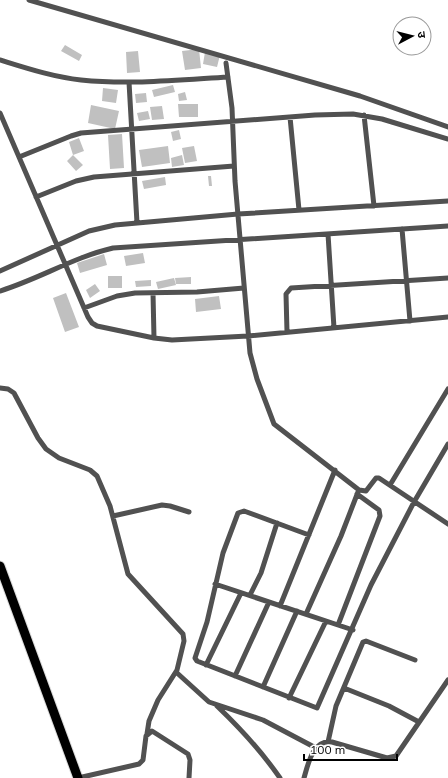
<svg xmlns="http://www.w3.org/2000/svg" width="448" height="778" font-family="Mulish,'Noto Sans Devanagari',sans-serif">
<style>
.building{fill:#c0c0c0}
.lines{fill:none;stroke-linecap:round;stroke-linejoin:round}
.highway-casing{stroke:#dbdbdb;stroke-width:11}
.street{stroke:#515151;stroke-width:5}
.highway{stroke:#000;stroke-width:9}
</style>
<rect width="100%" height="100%" fill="#fff"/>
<path class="building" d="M65,45l17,10 -3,6 -18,-10z
M199,49l2,19 -16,2 -3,-19z
M138,51l2,21 -13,1 -1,-21z
M205,52l15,3 -3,12 -14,-3z
M173,85l2,7 -21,5 -2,-7z
M103,88l15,2 -2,13 -14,-2z
M185,92l2,8 -8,1 -1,-7z
M146,93l1,9 -11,1 -1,-9z
M178,104h20v13h-19z
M91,105l28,6 -4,18 -27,-6z
M162,106l2,13 -12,1 -2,-13z
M148,111l2,8 -11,2 -2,-8z
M179,130l2,9 -8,2 -2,-9z
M122,134l2,34 -14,1 -2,-34z
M79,138l5,13 -11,4 -4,-13z
M168,146l2,17 -28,4 -3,-17z
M194,146l3,15 -12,2 -3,-15z
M73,155l10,10 -7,6 -9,-10z
M182,155l2,10 -12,2 -1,-9z
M208,176h3l1,10h-3z
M165,177l1,8 -22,4 -2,-8z
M143,253l2,10 -19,3 -2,-10z
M104,254l3,11 -27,8 -3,-10z
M108,276h14v12h-14z
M191,277v7h-15l-1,-6z
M174,278l2,7 -18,4 -2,-7z
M151,280v6l-15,1 -1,-6z
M95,284l5,7 -10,7 -4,-8z
M66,293l13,34 -14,5 -12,-34z
M219,296l2,13 -25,3 -1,-13z"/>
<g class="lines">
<defs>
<path id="highway" d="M0,566l78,212"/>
</defs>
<use href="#highway" class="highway-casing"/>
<path class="street" d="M29,0l331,96 88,31
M0,60c26,8 53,17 81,20 48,5 98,0 147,-3
M226,63l6,45 3,73 15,172 7,26 17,45 85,66 7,1 10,-13h3l69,46
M129,82l8,141
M0,113l88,204 4,6 5,3 57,12 18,2 76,-4 200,-19
M364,115l10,91
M290,117l9,93
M19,157l52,-21 10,-3 234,-18 38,-1 29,5 66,20
M36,197l40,-16 18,-4 140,-11
M402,229l8,92
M328,234l6,94
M0,271l89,-40 26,-6 123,-11 210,-13
M0,291c39,-12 74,-34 113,-43l335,-22
M153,293l1,45
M84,308l33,-12 18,-3 62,-1 47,-4
M287,332l-1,-38 5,-6 157,-10
M0,388l8,1 6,4 24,45 8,11 13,9 31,12 7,6 13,30 18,68 55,60 1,7 -7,29 -19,30 -9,21 -2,13
M390,485l58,-96
M113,516l49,-11 8,1 19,6
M309,535l-65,-24 -6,2 -15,40 -16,69 -12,36 2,3 120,47 54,-123 43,-83 34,-58
M215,584l138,46
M250,595l11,-22 16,-50
M280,606l55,-136
M306,614l35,-78 17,-44
M338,625l42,-109 -1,-6 -22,-16
M206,665l35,-72
M176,672l33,30 54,18 53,28
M235,676l34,-74
M263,687l34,-76
M344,688l45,18 30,16
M289,698l37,-77
M217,706c23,22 45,46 63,72
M328,742l8,-36 27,-64 3,-1 49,19
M78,778l61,-14 4,-4 3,-24 6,-5 36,23 2,6 -1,18
M304,778c4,-14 9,-39 28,-36l55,16 9,-2 52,-76"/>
<use href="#highway" class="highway"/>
</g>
<g transform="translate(412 36) rotate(83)"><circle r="19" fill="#ffffff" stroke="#999999"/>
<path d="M0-3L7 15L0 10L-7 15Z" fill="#000000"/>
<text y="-6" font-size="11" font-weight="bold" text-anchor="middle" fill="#000000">उ</text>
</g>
<path d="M304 754v6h93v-6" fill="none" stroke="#000000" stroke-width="2"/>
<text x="310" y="754" font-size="12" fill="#000000" stroke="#ffffff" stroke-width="3" paint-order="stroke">100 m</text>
</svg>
